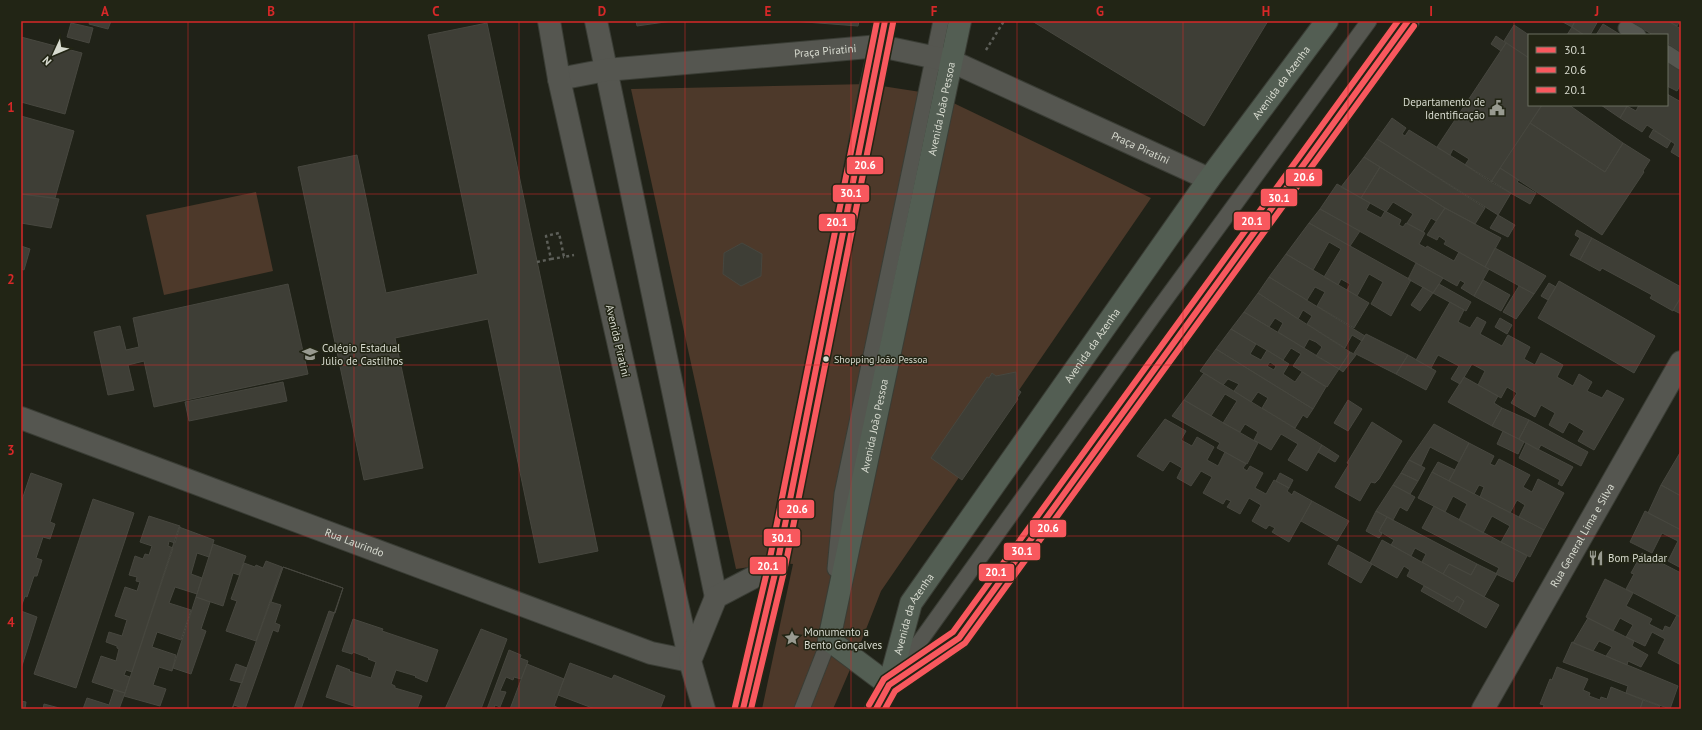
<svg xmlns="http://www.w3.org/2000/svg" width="1702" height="730" font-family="'PT Sans',sans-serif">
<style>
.green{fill:#4d392a}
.building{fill:#3e3e36;stroke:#47473f;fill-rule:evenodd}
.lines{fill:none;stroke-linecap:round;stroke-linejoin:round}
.lane-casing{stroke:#3a3d35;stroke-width:17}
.street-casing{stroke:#3a3d35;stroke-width:24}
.secondary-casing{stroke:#3a3d35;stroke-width:24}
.primary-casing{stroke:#3a3d35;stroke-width:24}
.path{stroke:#5d5f59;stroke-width:2.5;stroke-dasharray:3 3;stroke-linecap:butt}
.lane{stroke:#555650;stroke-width:15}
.street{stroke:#555650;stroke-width:22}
.secondary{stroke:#555650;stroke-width:22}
.primary{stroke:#535e53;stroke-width:22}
.bus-1-casing{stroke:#222515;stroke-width:9}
.bus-2-casing{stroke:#222515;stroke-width:9}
.bus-3-casing{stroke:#222515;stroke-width:9}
.bus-1{stroke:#f8585e;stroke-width:6}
.bus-2{stroke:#f8585e;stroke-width:6}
.bus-3{stroke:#f8585e;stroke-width:6}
.grid{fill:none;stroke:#d62828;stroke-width:1;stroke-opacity:0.55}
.bus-dot{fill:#d8dbd0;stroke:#222515;stroke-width:1.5}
.labels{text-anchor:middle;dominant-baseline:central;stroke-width:3;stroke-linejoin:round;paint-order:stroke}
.bus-label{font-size:10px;fill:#d8dbd0;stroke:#222515;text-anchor:start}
.street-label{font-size:11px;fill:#d8dbd0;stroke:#222515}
.poi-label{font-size:11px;fill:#d8dbd0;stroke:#222515;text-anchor:start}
.line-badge{stroke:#222515;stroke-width:1.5}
.badge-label{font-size:11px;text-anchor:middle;font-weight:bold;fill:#fff}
.neatline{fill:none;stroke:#d62828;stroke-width:1.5}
.grid-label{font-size:13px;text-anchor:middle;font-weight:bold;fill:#d62828}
</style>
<rect width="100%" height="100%" fill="#202218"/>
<path class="green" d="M869,84l58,9 16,5 208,100 -270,393 -29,74 -19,44h-71l31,-145 -14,-1 -43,6 -105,-480z
M256,192l17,79 -109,24 -18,-80z"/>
<path class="building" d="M90,21h21l-3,8 -19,-5z
M636,21h36l-35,5z
M792,21h67l-1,5z
M1032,21h236l-64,105z
M1561,21h14l-3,6z
M1575,21h23l-8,14h-6l-12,-8z
M1630,21h38l13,8v23l-14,-9v-8h-14z
M1668,21h12l-3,5z
M71,23l22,5 -4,15 -22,-6z
M487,23l111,528 -59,12 -51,-244 -93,19 28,130 -59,12 -66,-313 59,-12 29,138 92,-19 -50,-239z
M1603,24l18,11h-25z
M1514,25l15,10v23l-25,-17z
M1572,27l12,8h-17z
M1496,36l10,7 -5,8 -10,-7z
M21,37l61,16 -17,61 -44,-12z
M1506,43l23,15v47h13l-51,77 -26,-17 4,-6 -16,-10 -3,6 -13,-8z
M1667,63l14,8v13l-4,7 -10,-5z
M1667,94l14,8v56l-10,-6 4,-8 -28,-19 -5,7 -22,-14 7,-12 9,5 3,-6h28z
M1542,105h27l54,38 -18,29 -75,-49z
M1601,105h27l-8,13z
M21,116l53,15 -19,67 -34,-4z
M1392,118l14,10 -4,6 3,2 4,-6 102,63 -13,22 -121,-76z
M1530,123l75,49 18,-29 27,17 -7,11 1,1 -42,63 -102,-67z
M1653,130l18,11 -4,7 -18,-11z
M1377,139l108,69 -10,16 -30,-16 -81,-51z
M1364,157l16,10 -19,31 -20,-11z
M1380,167l65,41 -9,13 -5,-3 -8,14 -16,-9 6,-9 -20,-12 -7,10 -25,-14z
M1500,168l19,12 -2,2 19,11 -6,11 -39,-22z
M1337,184l33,19 -4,7 15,8 4,-7 16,9 -2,5 4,2 3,-4 19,10 -6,11 7,4 1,-2 27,15 5,-9 30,17 -15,27 -13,-8 4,-5 -5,-3 -3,6 -137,-77z
M21,194l38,5 -8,29 -30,-5z
M1445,208l56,30 -16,29 -41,-23 2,-3 -7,-5 -2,4 -10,-5z
M1320,209l40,22 -10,15 -41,-23z
M1498,215l17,10 -7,12 -18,-9z
M1309,223l102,57 -20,36 -20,-12 12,-22 -14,-8 -12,22 -10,-6 3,-6 -9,-5 -3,6 -14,-8 17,-28 -12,-7 -16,28 -27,-16z
M1577,230l15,8 -12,22 -10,-5 10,-17 -5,-3z
M1592,238l89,49v10l-8,14 -23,-13 2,-3 -50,-27 -2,3 -20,-11z
M742,243l20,11 -1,22 -20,10 -18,-12 1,-21z
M21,246l9,3 -6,21 -3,-1z
M1495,248l51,28 -12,18 -49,-27z
M1286,254l83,49 -15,25 -37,-22 8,-14 -10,-5 -8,13 -38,-23z
M1416,263l27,15 -10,15 -25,-14z
M1269,277l96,59 -3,5 -10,-6 -7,13 -38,-24 5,-8 -9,-6 -5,9 -40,-26z
M1483,280l27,15 -9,16 -27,-15z
M1559,281l96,55 -21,37 -96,-55z
M1549,283l7,4 -8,13 -7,-4z
M288,284l20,90 -154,33 -10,-46 -16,4 6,25 -26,5 -14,-63 26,-6 6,24 13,-3 -6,-29z
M1439,284l32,18 -5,9 -33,-18z
M1519,286l15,8 -18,25 -13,-7z
M1423,287l10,6 -13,18 -9,-6z
M1258,293l92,59 -11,17 -23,-13 6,-9 -6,-5 -7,-3 -5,9 -26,-16 5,-9 -8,-5 -6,9 -25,-15z
M1681,297v17l-8,-4z
M1450,302l14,8 -6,12 12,6 7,-11 9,5 -6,12 22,12 6,-11 22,12 -6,12 11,6 6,-12 22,12 -6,12 16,9 6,-12 13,8 -5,9 15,7 5,-8 17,9 -30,51 -16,-9 6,-10 -15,-9 -6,11 -14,-8 6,-12 -14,-8 -6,12 -24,-14 6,-10 -10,-6 -6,11 -23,-13 7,-14 -13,-7 -12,20 -9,-5 8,-13 -21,-11 -7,13 -15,-8z
M1244,312l95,57 -12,18 -34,-21 8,-12 -10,-6 -8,12 -52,-31z
M1500,318l12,7 -5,9 -12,-7z
M1231,329l25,15 -6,10 11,6 6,-10 22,14 -6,10 12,8 7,-10 24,15 -13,22 -97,-60zM1270,362l6,4 -2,4 -7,-4z
M1366,334l42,21 -12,19 -42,-21z
M1216,349l97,60 -6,9 -4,-3 -8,13 -33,-20 6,-10 -10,-6 -7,10 -17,-11 5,-7 -11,-5 -5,6 -23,-14z
M1350,352l6,3 -13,17 -4,-3z
M1408,355l28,16 -10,19 -30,-16z
M1016,372l1,17 4,3 -4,6 1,1 -56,81 -31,-22 56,-81 2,1 3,-5 4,3z
M1204,373l118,72 -15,26 -19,-11 10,-16 -17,-10 -10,16 -17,-10 4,-8 -13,-8 -5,8 -17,-9 14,-22 -12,-7 -14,22 -27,-16z
M1464,377l34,19 -4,7 8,5 -10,18 -44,-24z
M283,382l4,19 -98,20 -4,-19z
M1184,400l74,43 -11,21 -30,-16 3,-5 -48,-27z
M1348,400l14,9 -14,22 -14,-8z
M1502,408l27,12 -10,19 -27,-13z
M1165,419l21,12 -5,9 11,6 5,-9 17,10 -7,13 11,6 7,-14 21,12 -3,4 4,3 3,-5 13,7 -8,15 11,6 8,-14 15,8 -2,3 5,4 2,-4 18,10 -23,41 -17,-10 3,-4 -6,-3 -3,4 -14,-8 9,-16 -12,-7 -9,16 -13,-7 4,-6 -5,-2 -3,5 -20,-11 9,-16 -11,-6 -10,15 -14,-8 5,-10 -12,-7 -7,10 -26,-15z
M1529,420l59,32 -7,14 -40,-21 -3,5 -19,-11z
M1372,422l30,19 -23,38 -4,4 -4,-1 -11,19 -25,-14 14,-23 -2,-1z
M1434,424l35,19 -10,19 -29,-15 -9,19 -12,-6z
M1503,431l21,11 -6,12 -21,-10z
M1469,443l25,13 -4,8 5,2 4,-7 31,16 -7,12 9,5 6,-13 26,14 -20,37 -25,-13 6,-12 -8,-5 -7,13 -30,-16 4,-10 -5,-2 -5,9 -25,-13z
M1526,443l47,24 -11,19 -4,-2 2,-4 -41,-22z
M1322,445l17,11 -4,6 -17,-10z
M1681,451v45l-20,-11z
M1409,460l16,8 -7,13 -17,-8z
M1438,462l17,8 -6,11 -17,-9z
M1432,472l112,58 -14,27 -29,-15 9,-16 -18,-10 -9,17 -24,-13 8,-16 -14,-8 -8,16 -27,-14z
M31,473l31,11 -12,38 5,2 -5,15 -7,-2 -7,21 6,2 -5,16h-3l-7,21 -2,-1 -4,11v-104z
M1280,473l13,7 -4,8 -13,-7z
M1401,473l17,8 -8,13 -17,-9z
M1393,485l22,12 -8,14 -7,-4 -7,13 -17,-9z
M1661,485l20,11v34l-33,-17z
M93,499l41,14 -58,175 -42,-14z
M1312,501l37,20 -12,20 -36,-20z
M1434,506l93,50 -14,26 -17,-8 3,-6 -77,-40z
M1376,511l11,6 -8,14 3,3 -3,4 -13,-7z
M1645,511l36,19v38l-13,-7 10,-20 -16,-8 -10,20 -22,-11z
M149,516l31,10 -5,17 -6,-2 -1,5 5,2 -41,124 -6,-2 -2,5 6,2 -5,16 -33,-11 9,-26 15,5 3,-12 -2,-1v-2l-11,-4 3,-10 13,4 5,-16 -12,-4 10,-29 12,4 3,-9 -4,-1 1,-4 -8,-2 6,-19 8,3 2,-5 4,1 3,-9 -12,-4z
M1387,517l90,47 -6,11 -22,-11 -6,10 -21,-12 4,-8 -11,-6 -4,8 -20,-11 3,-5 -15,-9z
M179,527l35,13 -5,17 -12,-4 -6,21 11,4 -5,16 -22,-7 -6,16 22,7 -10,30 -24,-8 -5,15 24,8 -4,16 -13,-4 -6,18 13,4 -6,17 -36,-10z
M1382,540l117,65 -13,23 -28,-16 6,-11 -7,-5 -4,6 -46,-26 3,-6 -6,-4 -7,12 -27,-15z
M213,544l33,12 -7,19 -6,-2 -10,33 -27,-9z
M1338,545l34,19 -11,19 -33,-19z
M1642,553l39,20 -1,44 -54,-28 8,-15 -3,-1z
M266,561l16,6 -26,74 -30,-10 11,-30 -6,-2 13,-36 11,4 1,-2 7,3z
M1449,564l22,11 6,-11 20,10 -13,23 -41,-23z
M283,567l60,21 -42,121h-69z
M283,567l60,21 -8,25 -6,-2 -35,98h-62l2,-4 11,4 28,-79 5,2 2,-7 -5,-2 6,-18 -10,-3z
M1605,579l28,14 -7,13 26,13 -3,5 14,7 2,-5 5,2 7,-13 4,2v48l-23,-12 7,-14 -13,-7 -7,14 -19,-9 7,-12 -13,-7 -7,13 -27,-14z
M1424,586l29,16 4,-6 7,5 -6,11 -37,-21z
M196,597l14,5 -9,27 5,2 -15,43 -18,-6z
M21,611l16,6 -16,52z
M1588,618l46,23 -2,5 16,9 -7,12 -13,-6 -1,4 -21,-9 6,-9 -13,-6 -6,10 -20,-8z
M353,619l30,10 -1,2 56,19 -11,32 -12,-5 1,-1 -20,-6 -5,14 4,2v2l27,8 -5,13h-54l-37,-12 11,-32 13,5 -1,1 22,7 5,-16 -8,-3 1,-1 -16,-6 -1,2 -10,-3z
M481,629l26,10 -26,70h-36z
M1572,642l106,44 -8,23 -44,-16 2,-7 -65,-24z
M509,650l12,5 -1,3 8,3 -1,3 -6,15 -7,-2 -1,3 -7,-3 -6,14 6,1 -6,15 -5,-2 -1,4h-7z
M570,663l42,16 2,-4 51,21 -5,13h-65l-37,-14z
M236,664l11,4 -5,15 -12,-3z
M527,664l37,15 -10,27 7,3h-51z
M1557,667l31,12 -5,11 7,3 -1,3 11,4 1,-3 6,2 4,-12 32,13 -3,9h-97l1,-4 -4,-1 10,-25 2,1z
M114,690l11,3 -6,16h-36l4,-11 22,7z
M1643,700l17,6 -2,3h-18z
M21,701l5,1 -1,7h-4z
M44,704l19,5h-20z"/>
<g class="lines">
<defs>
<path id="lane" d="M1626,28l12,7
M1667,53l14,9
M835,569l7,-75 99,-473
M895,676l259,-361 215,-294
M802,709l27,-69v-9"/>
<g id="street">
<path d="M596,21l120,576"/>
<path id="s1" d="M559,79l47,-9 274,-24 71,15 258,118"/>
<path id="s2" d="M21,418l630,235 39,8 -131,-582 -10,-58"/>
<path d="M704,709l-14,-48 26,-64 61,-32"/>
</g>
<g id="secondary">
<path id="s3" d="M1483,709l198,-347"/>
</g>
<g id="primary">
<path d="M889,685l70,-47 449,-617"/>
<path id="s4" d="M889,685l-60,-45 131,-619"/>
<path d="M743,709l34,-144 94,-479 14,-65"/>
<path id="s5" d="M876,709l13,-24 22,-82 298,-424 118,-158"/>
</g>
</defs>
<use href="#lane" class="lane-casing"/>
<use href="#street" class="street-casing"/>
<use href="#secondary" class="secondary-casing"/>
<use href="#primary" class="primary-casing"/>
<path class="path" d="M986,50l18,-29
M551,259l13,-2
M537,262l14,-3 -5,-23 13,-3 5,24 10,-2"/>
<use href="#lane" class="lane"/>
<use href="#street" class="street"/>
<use href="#secondary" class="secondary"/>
<use href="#primary" class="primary"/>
<defs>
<path id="bus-1" d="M743,709l34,-144 108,-544
M876,709l13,-24 70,-47 449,-617"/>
<path id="bus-2" d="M751,709l34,-142 108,-544
M885,709l10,-18 70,-48 449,-617"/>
<path id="bus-3" d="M869,705l15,-26 69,-47 445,-611
M735,707l34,-144 108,-542"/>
</defs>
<use href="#bus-1" class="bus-1-casing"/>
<use href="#bus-2" class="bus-2-casing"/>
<use href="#bus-3" class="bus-3-casing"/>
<use href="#bus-1" class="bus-1"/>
<use href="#bus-2" class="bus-2"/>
<use href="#bus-3" class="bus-3"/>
</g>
<path class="grid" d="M188,21v688M354,21v688M519,21v688M685,21v688M851,21v688M1017,21v688M1183,21v688M1348,21v688M1514,21v688M21,194h1660M21,365h1660M21,536h1660"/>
<defs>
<symbol id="civic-bare" viewBox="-9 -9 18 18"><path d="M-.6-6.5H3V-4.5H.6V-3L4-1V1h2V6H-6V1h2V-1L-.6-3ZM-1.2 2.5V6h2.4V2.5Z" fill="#989a90" stroke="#222515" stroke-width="2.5" paint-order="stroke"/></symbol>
<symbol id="school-bare" viewBox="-9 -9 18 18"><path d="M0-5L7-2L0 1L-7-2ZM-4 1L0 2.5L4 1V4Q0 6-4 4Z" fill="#989a90" stroke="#222515" stroke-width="2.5" paint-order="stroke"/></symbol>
<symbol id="restaurant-bare" viewBox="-9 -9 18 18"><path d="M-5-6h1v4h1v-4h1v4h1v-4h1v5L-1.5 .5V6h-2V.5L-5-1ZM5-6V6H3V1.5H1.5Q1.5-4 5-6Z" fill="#989a90" stroke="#222515" stroke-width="2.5" paint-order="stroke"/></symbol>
<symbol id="sight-bare" viewBox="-9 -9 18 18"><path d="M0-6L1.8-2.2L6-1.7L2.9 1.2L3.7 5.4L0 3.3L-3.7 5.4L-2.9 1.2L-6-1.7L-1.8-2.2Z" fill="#989a90" stroke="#222515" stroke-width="2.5" paint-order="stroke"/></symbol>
</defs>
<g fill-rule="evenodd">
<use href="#civic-bare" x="1486" y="97" width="22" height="22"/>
<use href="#school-bare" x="299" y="343" width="22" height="22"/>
<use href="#restaurant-bare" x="1585" y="547" width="22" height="22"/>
<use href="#sight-bare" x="781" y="627" width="22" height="22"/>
</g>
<circle class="bus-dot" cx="826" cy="359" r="3.5"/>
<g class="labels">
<g class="bus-label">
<text x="834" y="359">Shopping João Pessoa</text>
</g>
<g class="street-label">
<text stroke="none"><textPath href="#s1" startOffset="268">Praça Piratini</textPath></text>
<text stroke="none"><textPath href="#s5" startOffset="751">Avenida da Azenha</textPath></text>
<text stroke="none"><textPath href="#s4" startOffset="618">Avenida João Pessoa</textPath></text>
<text stroke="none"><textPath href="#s1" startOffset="604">Praça Piratini</textPath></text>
<text transform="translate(618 341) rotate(77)">Avenida Piratini</text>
<text stroke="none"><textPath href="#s5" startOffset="427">Avenida da Azenha</textPath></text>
<text stroke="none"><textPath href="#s4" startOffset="294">Avenida João Pessoa</textPath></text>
<text stroke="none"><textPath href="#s3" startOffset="200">Rua General Lima e Silva</textPath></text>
<text stroke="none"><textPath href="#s2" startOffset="356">Rua Laurindo</textPath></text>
<text stroke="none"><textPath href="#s5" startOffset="103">Avenida da Azenha</textPath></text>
</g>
<g class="poi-label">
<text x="1485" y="102" text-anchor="end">Departamento de<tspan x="1485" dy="13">Identificação</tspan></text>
<text x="322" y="348">Colégio Estadual<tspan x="322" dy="13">Júlio de Castilhos</tspan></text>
<text x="1608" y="558">Bom Paladar</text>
<text x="804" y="632">Monumento a<tspan x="804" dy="13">Bento Gonçalves</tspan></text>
</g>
</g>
<g class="line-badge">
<rect x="846" y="156" width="38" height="19" rx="4" fill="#f8585e"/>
<rect x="1285" y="168" width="38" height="19" rx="4" fill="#f8585e"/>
<rect x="832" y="184" width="38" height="19" rx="4" fill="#f8585e"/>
<rect x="1260" y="188" width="38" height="19" rx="4" fill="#f8585e"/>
<rect x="1233" y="211" width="38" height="20" rx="4" fill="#f8585e"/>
<rect x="818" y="213" width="38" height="19" rx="4" fill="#f8585e"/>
<rect x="778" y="499" width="37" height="20" rx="4" fill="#f8585e"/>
<rect x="1029" y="519" width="38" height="19" rx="4" fill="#f8585e"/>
<rect x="763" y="528" width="38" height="19" rx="4" fill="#f8585e"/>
<rect x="1003" y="542" width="38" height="19" rx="4" fill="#f8585e"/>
<rect x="749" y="556" width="38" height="19" rx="4" fill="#f8585e"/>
<rect x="978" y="563" width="37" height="19" rx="4" fill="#f8585e"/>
</g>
<g class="badge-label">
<text x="865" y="169">20.6</text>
<text x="1304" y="181">20.6</text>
<text x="851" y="197">30.1</text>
<text x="1279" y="202">30.1</text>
<text x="1252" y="225">20.1</text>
<text x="837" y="226">20.1</text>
<text x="797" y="513">20.6</text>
<text x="1048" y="532">20.6</text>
<text x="782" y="542">30.1</text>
<text x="1022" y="555">30.1</text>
<text x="768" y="570">20.1</text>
<text x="996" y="576">20.1</text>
</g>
<rect width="1702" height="730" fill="none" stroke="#222515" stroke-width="44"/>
<rect x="1528" y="34" width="140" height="72" fill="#222515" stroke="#6b6e60"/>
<rect x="1536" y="47" width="20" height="6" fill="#f8585e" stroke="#6b6e60"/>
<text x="1564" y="54" font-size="12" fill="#d8dbd0">30.1</text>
<rect x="1536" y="67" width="20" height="6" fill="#f8585e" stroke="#6b6e60"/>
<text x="1564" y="74" font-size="12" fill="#d8dbd0">20.6</text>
<rect x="1536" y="87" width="20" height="6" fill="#f8585e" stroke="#6b6e60"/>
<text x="1564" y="94" font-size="12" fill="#d8dbd0">20.1</text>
<g transform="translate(54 54) rotate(226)" stroke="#222515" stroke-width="3" paint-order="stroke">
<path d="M0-3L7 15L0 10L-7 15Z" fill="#d8dbd0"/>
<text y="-6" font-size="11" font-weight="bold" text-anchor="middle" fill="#d8dbd0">N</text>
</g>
<rect x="22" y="22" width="1658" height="686" class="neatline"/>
<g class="grid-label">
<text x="105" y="16">A</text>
<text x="271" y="16">B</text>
<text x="436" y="16">C</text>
<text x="602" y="16">D</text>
<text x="768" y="16">E</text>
<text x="934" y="16">F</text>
<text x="1100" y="16">G</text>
<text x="1266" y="16">H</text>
<text x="1431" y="16">I</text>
<text x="1597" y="16">J</text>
<text x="11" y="112">1</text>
<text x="11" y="284">2</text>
<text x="11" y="455">3</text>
<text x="11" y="627">4</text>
</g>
</svg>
